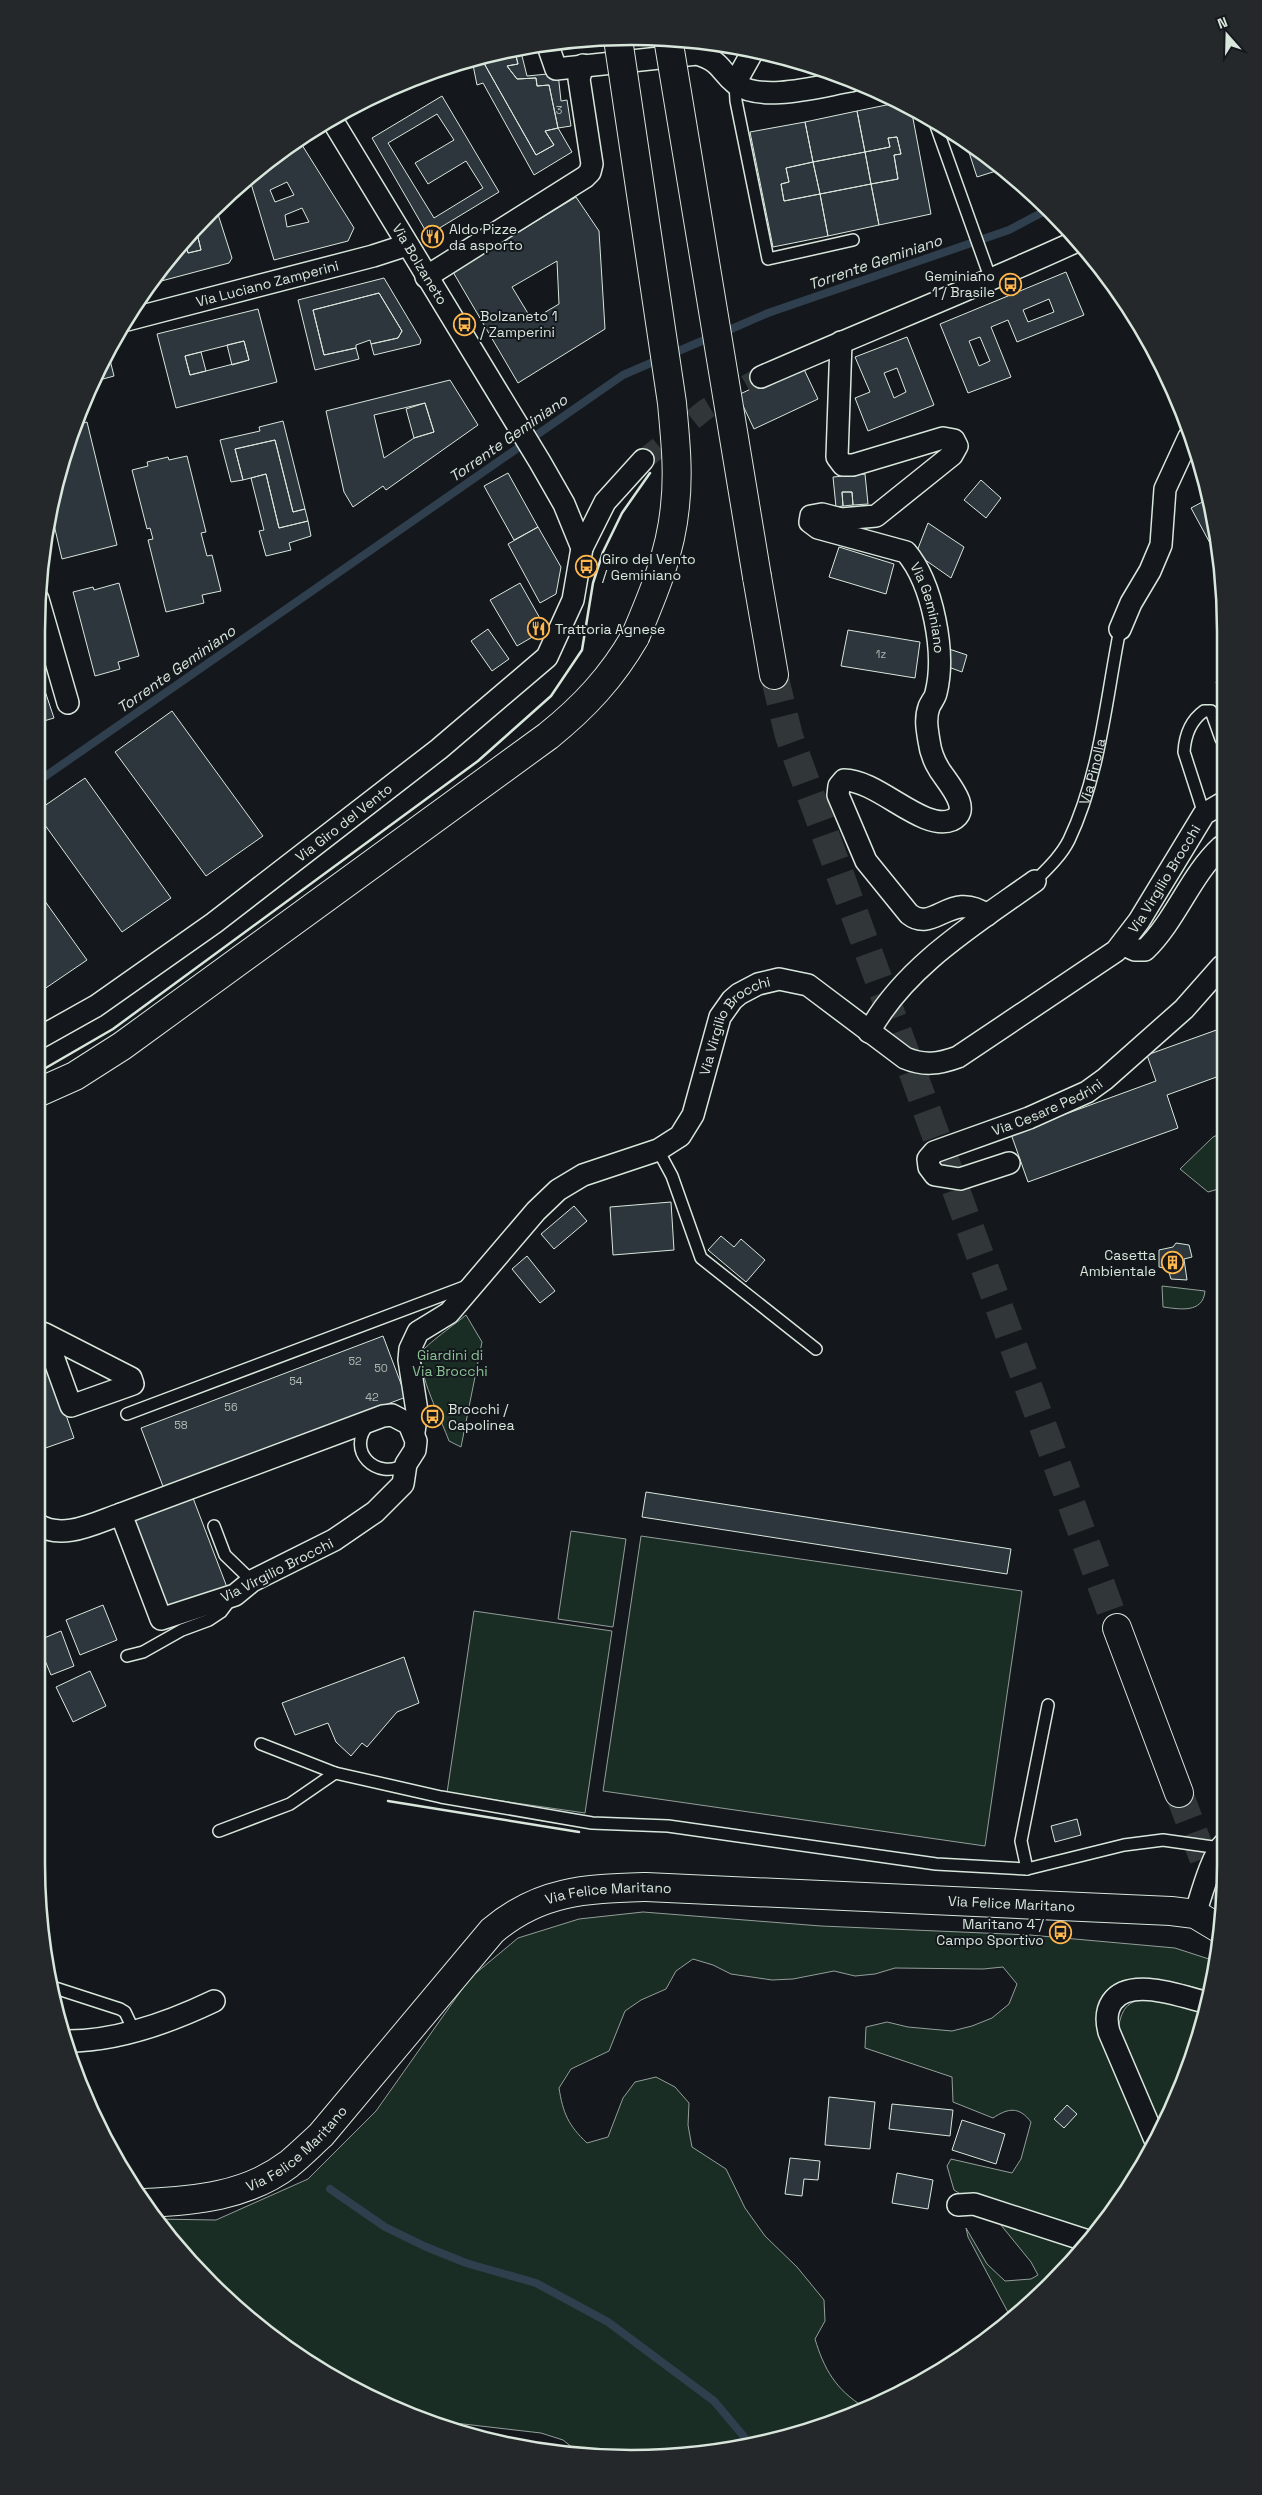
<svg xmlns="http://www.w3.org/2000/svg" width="1262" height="2495" font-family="'Space Grotesk',sans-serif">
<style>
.green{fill:#1a2d24;stroke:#939e99}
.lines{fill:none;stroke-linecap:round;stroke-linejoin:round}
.stream{stroke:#2f3f4d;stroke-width:8}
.building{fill:#2c363c;stroke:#d8e6dc;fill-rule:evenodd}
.minor-tunnel{stroke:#313739;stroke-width:21;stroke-dasharray:21 11;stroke-linecap:butt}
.motorway-tunnel{stroke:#313739;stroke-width:28;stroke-dasharray:28 14;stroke-linecap:butt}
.service-casing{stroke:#d8e6dc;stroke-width:14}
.minor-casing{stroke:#d8e6dc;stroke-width:24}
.tertiary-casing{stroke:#d8e6dc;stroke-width:30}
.motorway-casing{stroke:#d8e6dc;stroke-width:30}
.service{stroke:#14181c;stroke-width:11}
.minor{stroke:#14181c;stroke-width:21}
.tertiary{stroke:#14181c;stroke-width:28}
.motorway{stroke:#14181c;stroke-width:28}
.motorway-bridge-casing{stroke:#d8e6dc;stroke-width:30;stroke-linecap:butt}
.motorway-bridge{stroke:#14181c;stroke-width:28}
.wall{stroke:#d8e6dc;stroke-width:2.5}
.labels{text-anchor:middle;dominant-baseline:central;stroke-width:4;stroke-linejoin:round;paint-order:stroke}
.number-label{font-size:11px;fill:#adbab4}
.poi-label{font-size:14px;fill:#d8e6dc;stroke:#14181c;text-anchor:start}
.street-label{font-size:14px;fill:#d8e6dc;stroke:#14181c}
.park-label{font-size:14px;fill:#8ac095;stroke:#14181c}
.water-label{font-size:15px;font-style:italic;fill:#d8e6dc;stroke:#14181c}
.rim{fill:none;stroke:#d8e6dc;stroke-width:2.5}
</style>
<rect width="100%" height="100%" fill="#14181c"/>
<path class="green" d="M1222,1133v55l-14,4 -28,-23 33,-32z
M1162,1286l43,5c-2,23 -26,18 -42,16z
M466,1315l16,27 -21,105 -12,-6c-7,-20 -33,-70 -27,-89 2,-6 36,-30 44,-37z
M571,1531l55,8 -13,88 -55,-8z
M641,1536l381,55 -37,255 -382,-55z
M474,1611l138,20 -27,182 -138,-20z
M643,1912l178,14 209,9 145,13 40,13 -5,30c-41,-9 -116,-35 -113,34l55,124 -27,46 -34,41 -129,-41 -8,-5 -7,-24 4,-7 61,14 9,-14 10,-37c-12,-16 -23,-14 -38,-4l-40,-16 -1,-25 -87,-29 1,-21 21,-5 21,5 44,4 20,-5 20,-8 17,-14 8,-20 -14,-17 -20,2 -88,-1 -20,6 -20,2 -21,-5 -41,8 -21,1 -41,-6 -18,-9 -20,-6 -17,12 -10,18 -25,11 -16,11 -16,40 -38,18 -12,19c4,25 9,37 28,55l21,-6 15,-39 12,-16 21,-5 19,10 14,16 -1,22 4,22 34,22 19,39 20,28 32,31 27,33 1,21 -10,18c9,30 21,51 49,68l37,-24 4,8 -11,7 -109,40 -77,16 -116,3 -9,-1 -20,-16 -22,-7 -121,-14 -17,-6 -102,-54 -62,-48 -85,-92 62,1 92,-41 68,-68 94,-133 48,-40 61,-19z
M1153,1998l54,12 -46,122 -43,-102c4,-25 11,-30 35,-32z
M996,2219l87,27 -31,38 -41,34 -43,-81 -2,-9 21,36 18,17 26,-2 7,-4 -7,-13z"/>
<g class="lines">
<path class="stream" d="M722,333l46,-20 241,-83 36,-19
M37,782l586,-407 88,-38
M330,2189l55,38 39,19 42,17 70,20 72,39 106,79 37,44"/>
</g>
<path class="building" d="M520,49l1,3h-6l3,12 -11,2 10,13 19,-1 1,8 12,-1 9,43 -13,3 9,14 -18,10 -51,-90 -1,-7z
M515,52h6l6,24 31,-3 3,28 6,-1 4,26 -13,2 -9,-43 -12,1 -1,-8 -19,1 -10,-13 11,-2z
M484,58l1,7 51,90 18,-10 -9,-14 13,-3 14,24 -38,23 -51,-92 -6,2 -5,-25z
M790,58l15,6 -14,3z
M442,96l57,96 -71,43 -56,-97z
M901,102l10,6 20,106 -52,11 -8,-41 27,-5 -4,-24 7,-1 -4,-17 -9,1 2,9 -25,5 -8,-41z
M857,111l8,41 -52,10 -8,-40z
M437,114l17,26 -39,23 13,21 38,-23 17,27 -49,30 -46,-75z
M805,122l8,40 -27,6 3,14 -8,2 3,17 36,-7 8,42 -55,11 -23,-115z
M897,137l4,17 -7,1 4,24 -27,5 -6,-32 25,-5 -2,-9z
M966,143l17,10 2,6 5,-2 3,2 5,5 -4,1 2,6 -19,6z
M302,145l52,83 -6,13 -74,19 -25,-83 35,-26zM287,182l7,13 -19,7 -5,-12zM302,208l7,14 -22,5 -2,-12z
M865,152l6,32 -51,10 -7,-32z
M813,162l7,32 -36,7 -3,-17 8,-2 -3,-14z
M871,184l8,41 -51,11 -8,-42z
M576,197l23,34 6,98 -87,54 -65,-111zM557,261l2,43 -27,16 -20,-33z
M216,208l16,50 -3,5 -79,21 9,-15 24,-25 2,-1 3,10 13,-3 -5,-21z
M196,229l5,21 -13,3 -3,-12z
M1066,272l18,43 -67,27 -9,-22 -17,7 20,50 -43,16 -28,-69z
M384,278l37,62 -1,4 -46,11 -3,-11 27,-6 4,-7 -23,-38 -66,17 11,45 32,-7 3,11 -44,11 -17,-70z
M379,293l23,38 -4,7 -27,6 -1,-4 -14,5v3l-32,7 -11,-45z
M1049,299l5,13 -26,10 -5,-12z
M258,309l19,73 -101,26 -19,-74zM244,341l5,19 -59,15 -5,-19z
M907,337l27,68 -66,26 -13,-33 15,-6 -15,-35z
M980,337l10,24 -11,5 -10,-25z
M244,341l5,19 -17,5 -5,-20z
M108,352l6,24 -22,6 5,-14z
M201,352l5,19 -16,4 -5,-19z
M802,365l16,34 -64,30 -16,-34z
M897,368l9,24 -12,6 -10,-25z
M450,380l28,45 -92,65 -3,-4 -30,21 -9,-15 -18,-81zM425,403l9,29 -20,6 -30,20 -10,-43z
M425,403l9,29 -20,6 -8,-29z
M283,421l22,88 -12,3 -18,-72 -40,9 8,31 -12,2 -11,-42 40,-9 -1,-4z
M87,422l30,123 -55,14 -11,-47 5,-35 20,-52z
M275,440l18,72 12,-3 3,12 -29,7 -13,-54 -23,6 -8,-31z
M187,456l19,76 -5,1 6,23 5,-1 9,36 -19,4 2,8 -38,9 -18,-72 5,-1 -3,-11 -3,1 -15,-59 16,-4 -1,-4 21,-5 1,3z
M508,473l30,54 -24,13 -30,-54z
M266,474l13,54 29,-7 3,15 -22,7 2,7 -25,6 -7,-25 5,-1 -13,-52z
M865,474l3,30 -15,1 -1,-13h-10l1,14 -7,1 -3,-30z
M981,480l20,18 -15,20 -22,-18z
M842,492h10l1,13 -10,1z
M1206,500l11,41 -6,4 -20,-37z
M928,523l36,24 -13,31 -30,-21 -4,-6z
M538,527l23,40 -5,27 -16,9 -32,-59z
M839,547l55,17 -8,30 -57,-17z
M119,583l20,73 -21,6 2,7 -25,7 -22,-84 20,-5 1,3z
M520,583l26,46 -29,17 -27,-46z
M488,629l21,30 -17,12 -21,-30z
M848,630l72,12 -5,36 -74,-12z
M949,649l18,6 -5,17 -19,-7z
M37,667l17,51 -17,5z
M1221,680v17l-5,-15z
M172,711l91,125 -57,40 -91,-124z
M85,778l86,120 -49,34 -85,-118v-3z
M37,890l50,70 -50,34z
M1222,1028v47l-55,20 11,33 -150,54 -17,-48 145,-53 -9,-26z
M671,1202l3,48 -61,5 -3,-48z
M574,1206l13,15 -33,28 -13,-15z
M721,1236l13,11 7,-8 24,21 -19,22 -38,-32z
M1176,1243l13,2 3,12 -8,2 3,21 -16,-1 -3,-10 -9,-2v-17l14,-3z
M527,1256l28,35 -15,12 -28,-34z
M383,1336l23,61 -242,92 -23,-61z
M42,1346l32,92 -37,13v-103z
M646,1492l365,57 -4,25 -365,-57z
M193,1498l35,92 -62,23 -34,-92z
M103,1605l14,35 -37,15 -14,-35z
M61,1631l13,35 -23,9 -14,-34z
M404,1657l15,46 -22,9 -30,35 -5,-4 -11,13 -15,-14 -8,-19 -33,12 -13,-32z
M90,1671l16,35 -33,16 -17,-35z
M1077,1819l4,16 -26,7 -4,-16z
M829,2097l46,5 -5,47 -45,-4z
M892,2104l61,6 -3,26 -61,-7z
M1067,2105l10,9 -13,14 -10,-9z
M962,2120l43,14 -9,30 -44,-14z
M790,2158l30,3 -2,19 -14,-1 -2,17 -17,-2z
M897,2173l36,7 -5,29 -36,-6z"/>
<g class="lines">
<path class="minor-tunnel" d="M643,460l63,-51 55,-32"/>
<path class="motorway-tunnel" d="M774,675l15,61 328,892
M1179,1793l44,118"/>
<defs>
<g id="service">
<path d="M735,83l1,18 32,158 85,-19"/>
<path d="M935,123l56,157"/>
<path d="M1204,814l-20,-62c1,-17 6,-31 20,-41h7l10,28"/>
<path id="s1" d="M1035,881c12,-12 26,-25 34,-41 31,-65 37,-141 51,-211"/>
<path d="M658,1150l14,26 29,82 115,91"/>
<path d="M127,1414l340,-128"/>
<path d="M369,1424c-24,26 7,58 37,40"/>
<path d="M214,1526l11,29 27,26"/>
<path d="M127,1656l16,-4 39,-22 27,-10 12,-8 9,-12"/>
<path d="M261,1744l74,29"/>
<path d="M219,1831l71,-27 45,-31 106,24 151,26 76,3 268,38 91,5 97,-24 39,-5 57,8"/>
<path d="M1027,1869l-6,-28 27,-136"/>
<path d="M49,1986l71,23 5,3 9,19"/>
</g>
<g id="minor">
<path d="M547,43l9,26 141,-15c26,8 22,17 39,30 26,19 84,2 115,-3"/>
<path d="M735,83l18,-32"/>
<path id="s2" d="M331,118l209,344 24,42 18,44"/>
<path d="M426,277l159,-100 5,-5 2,-8 -13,-85 4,-14"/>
<path id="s3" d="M127,320l246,-64 34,-11"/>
<path id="s4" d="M841,342l-4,115 6,8h10l90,-27 11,2 3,6 -5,9 -76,61 -35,3 -19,-5 -11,2 -1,6 8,6 88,24c27,32 40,101 30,141 -1,5 -5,9 -7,14 -4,11 -2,22 0,34 1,8 5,20 10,28 7,12 35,41 13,51 -29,12 -74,-40 -108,-40l-5,6 -1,9 28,66 43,53c25,20 42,-25 78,1"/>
<path d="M761,377c105,-46 211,-88 314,-135"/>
<path d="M38,599l30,104"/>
<path d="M1120,629l11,-26 19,-32 11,-26 4,-56 24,-52"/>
<path d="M1122,944l13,6h10c31,-30 45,-74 76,-103"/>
<path d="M869,1032c36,-66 106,-108 166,-151"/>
<path id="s5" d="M37,1039l59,-33 118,-83 225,-174 108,-92 26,-57 9,-52 23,-46 38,-42"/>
<path id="s6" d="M1009,1163l-49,16 -25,-4 -6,-8 -1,-8 6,-7 95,-34 58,-26 18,-13 79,-70 38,-43"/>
<path d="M37,1331l8,3 86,44 2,6 -62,22 -26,-72"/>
<path d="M392,1415l17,9 7,17 -1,9 -9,14 -3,20 -28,28 -41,28 -82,41 -17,14 -74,24 -40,-105 262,-98z"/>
<path id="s7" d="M414,1432l3,-21 -8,-51 1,-11 8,-17 31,-19 87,-102 22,-21 25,-15 75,-25 22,-14 13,-21 27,-98 12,-17 7,-6 19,-10 21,-5 29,6 97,73c19,8 34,6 53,-1l158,-106 23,-30 65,-107 17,-10"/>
<path d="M37,1524c25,17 58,-1 84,-10"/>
<path d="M1195,1914c6,-17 16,-58 29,-70"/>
<path d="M64,2041c51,1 104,-18 150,-40"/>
<path d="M1156,2142l-47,-110c-3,-11 -3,-21 3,-30 18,-26 71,-5 96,1"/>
<path d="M958,2205l16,-1 114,37"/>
</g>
<g id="tertiary">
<path id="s8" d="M144,2203c51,-2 103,-7 145,-39 11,-9 21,-19 32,-29l171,-204c48,-41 94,-42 154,-44l525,24 24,3 25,15"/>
</g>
<path id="motorway" d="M757,577l17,98
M37,1093l38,-17 47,-30 426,-310c36,-29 64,-59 87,-99
M1117,1628l62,165"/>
</defs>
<use href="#service" class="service-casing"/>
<use href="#minor" class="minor-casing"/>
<use href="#tertiary" class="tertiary-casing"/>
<use href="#motorway" class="motorway-casing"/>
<use href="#service" class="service"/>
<use href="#minor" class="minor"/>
<use href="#tertiary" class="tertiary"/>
<use href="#motorway" class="motorway"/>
<defs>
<path id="motorway-bridge" d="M668,38l89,539
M618,39l54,364c3,34 7,68 3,103 -4,46 -22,89 -40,131"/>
</defs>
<use href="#motorway-bridge" class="motorway-bridge-casing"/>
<use href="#motorway-bridge" class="motorway-bridge"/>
<path class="wall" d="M37,1073l76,-44 365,-268 73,-65 31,-46 11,-67 10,-31 19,-39 28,-40
M388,1801l191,31"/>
</g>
<defs>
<symbol id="restaurant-ring" viewBox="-11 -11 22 22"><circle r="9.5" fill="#14181c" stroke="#ffb74d" stroke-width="1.5"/><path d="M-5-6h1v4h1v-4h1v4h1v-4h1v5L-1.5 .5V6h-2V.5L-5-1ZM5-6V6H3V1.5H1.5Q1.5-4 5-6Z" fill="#ffb74d"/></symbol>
<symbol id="bus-ring" viewBox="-11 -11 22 22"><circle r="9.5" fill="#14181c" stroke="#ffb74d" stroke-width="1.5"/><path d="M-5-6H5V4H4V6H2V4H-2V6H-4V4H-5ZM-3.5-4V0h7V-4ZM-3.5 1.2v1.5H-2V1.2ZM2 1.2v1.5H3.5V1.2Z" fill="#ffb74d"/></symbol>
<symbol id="building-ring" viewBox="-11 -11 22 22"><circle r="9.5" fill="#14181c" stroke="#ffb74d" stroke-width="1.5"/><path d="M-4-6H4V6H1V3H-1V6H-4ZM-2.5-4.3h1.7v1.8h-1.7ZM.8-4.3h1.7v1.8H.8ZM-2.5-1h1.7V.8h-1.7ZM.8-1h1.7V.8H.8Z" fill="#ffb74d"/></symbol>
</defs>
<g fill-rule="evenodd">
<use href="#restaurant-ring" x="420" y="224" width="25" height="25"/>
<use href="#bus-ring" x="998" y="272" width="25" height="25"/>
<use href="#bus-ring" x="452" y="312" width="25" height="25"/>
<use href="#bus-ring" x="574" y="554" width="25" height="25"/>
<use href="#restaurant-ring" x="526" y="616" width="25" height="25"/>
<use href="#building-ring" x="1160" y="1250" width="25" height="25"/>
<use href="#bus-ring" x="420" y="1404" width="25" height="25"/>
<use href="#bus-ring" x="1048" y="1920" width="25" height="25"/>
</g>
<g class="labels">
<g class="number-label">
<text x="559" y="110">3</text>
<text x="881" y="654">1z</text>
<text x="355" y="1361">52</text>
<text x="381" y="1368">50</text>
<text x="296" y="1381">54</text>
<text x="372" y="1397">42</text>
<text x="231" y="1407">56</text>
<text x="181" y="1425">58</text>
</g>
<g class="poi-label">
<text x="449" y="229">Aldo Pizze<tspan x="449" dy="16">da asporto</tspan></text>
<text x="995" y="276" text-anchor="end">Geminiano<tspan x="995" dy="16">1 / Brasile</tspan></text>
<text x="480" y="316">Bolzaneto 1<tspan x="480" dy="16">/ Zamperini</tspan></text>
<text x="602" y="559">Giro del Vento<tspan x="602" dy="16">/ Geminiano</tspan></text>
<text x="555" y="629">Trattoria Agnese</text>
<text x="1156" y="1255" text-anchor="end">Casetta<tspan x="1156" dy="16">Ambientale</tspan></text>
<text x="448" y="1409">Brocchi /<tspan x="448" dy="16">Capolinea</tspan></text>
<text x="1044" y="1924" text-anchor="end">Maritano 4 /<tspan x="1044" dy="16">Campo Sportivo</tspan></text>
</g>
<g class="street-label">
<text stroke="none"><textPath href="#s2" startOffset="171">Via Bolzaneto</textPath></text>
<text stroke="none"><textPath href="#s3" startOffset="145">Via Luciano Zamperini</textPath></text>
<text stroke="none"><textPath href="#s4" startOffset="589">Via Geminiano</textPath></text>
<text stroke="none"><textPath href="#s1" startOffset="126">Via Pinolla</textPath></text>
<text stroke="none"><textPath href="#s5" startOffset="376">Via Giro del Vento</textPath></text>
<text stroke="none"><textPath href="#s7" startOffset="1120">Via Virgilio Brocchi</textPath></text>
<text stroke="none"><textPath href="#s7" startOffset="566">Via Virgilio Brocchi</textPath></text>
<text stroke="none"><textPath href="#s6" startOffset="226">Via Cesare Pedrini</textPath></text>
<text transform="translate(277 1570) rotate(-27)">Via Virgilio Brocchi</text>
<text stroke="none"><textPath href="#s8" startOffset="588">Via Felice Maritano</textPath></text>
<text stroke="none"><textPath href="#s8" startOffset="992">Via Felice Maritano</textPath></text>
<text stroke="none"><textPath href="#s8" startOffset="168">Via Felice Maritano</textPath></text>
</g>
<g class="park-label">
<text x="450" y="1355">Giardini di<tspan x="450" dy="16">Via Brocchi</tspan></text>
</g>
<g class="water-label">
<text transform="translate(875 262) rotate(-19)">Torrente Geminiano</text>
<text transform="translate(508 438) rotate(-35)">Torrente Geminiano</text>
<text transform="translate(176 669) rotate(-35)">Torrente Geminiano</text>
</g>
</g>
<path d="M0 0H1262V2495H0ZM631 45H631A586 586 0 0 1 1217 631V1864A586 586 0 0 1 631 2450H631A586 586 0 0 1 45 1864V631A586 586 0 0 1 631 45Z" fill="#24282b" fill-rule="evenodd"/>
<path class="rim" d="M631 45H631A586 586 0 0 1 1217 631V1864A586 586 0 0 1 631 2450H631A586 586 0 0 1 45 1864V631A586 586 0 0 1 631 45Z"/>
<g transform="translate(1227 35) rotate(340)" stroke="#14181c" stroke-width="4" paint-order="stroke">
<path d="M0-4L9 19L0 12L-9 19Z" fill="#d8e6dc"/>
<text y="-8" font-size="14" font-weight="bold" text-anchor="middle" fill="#d8e6dc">N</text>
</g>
</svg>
